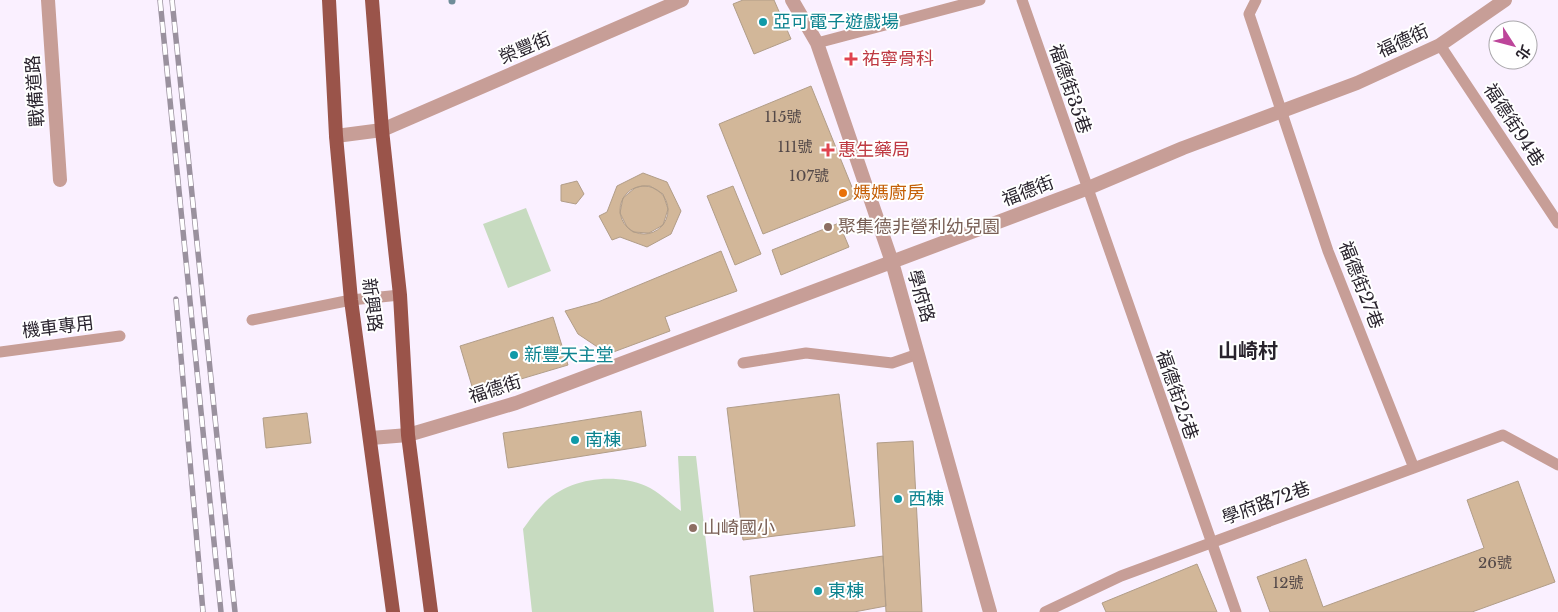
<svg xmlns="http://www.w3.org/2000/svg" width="1558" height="612" font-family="'Libre Baskerville','Noto Sans TC',serif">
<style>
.green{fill:#c7dbc0}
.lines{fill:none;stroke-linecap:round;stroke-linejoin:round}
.stream{stroke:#6f8d99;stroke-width:7}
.building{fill:#d2b799;stroke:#b19d88;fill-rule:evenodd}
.service{stroke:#c79e97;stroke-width:11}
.minor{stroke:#c79e97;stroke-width:14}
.primary{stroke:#9a544a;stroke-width:14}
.rail-casing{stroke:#9a919e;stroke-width:5.5}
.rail{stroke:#fff;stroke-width:4;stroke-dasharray:11;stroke-linecap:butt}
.culture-dot{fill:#0f9aa8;stroke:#fff;stroke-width:2}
.health-dot{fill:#e0444e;stroke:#fff;stroke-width:2}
.food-dot{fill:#e8710a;stroke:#fff;stroke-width:2}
.education-dot{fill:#8d6e63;stroke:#fff;stroke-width:2}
.labels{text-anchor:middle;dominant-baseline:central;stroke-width:4;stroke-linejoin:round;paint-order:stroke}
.number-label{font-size:15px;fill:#534848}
.culture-label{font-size:18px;fill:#0d838f;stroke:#fff;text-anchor:start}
.street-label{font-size:18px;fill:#29232d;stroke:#fff}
.health-label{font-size:18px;fill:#be3a42;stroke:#fff;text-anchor:start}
.food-label{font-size:18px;fill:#c56008;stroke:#fff;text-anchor:start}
.education-label{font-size:18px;fill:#785e54;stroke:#fff;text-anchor:start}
.quarter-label{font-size:20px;font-weight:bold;fill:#29232d;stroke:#fff}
</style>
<rect width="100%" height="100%" fill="#faf0ff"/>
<path class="green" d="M526,208l25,63 -43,17 -25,-64z
M678,456h18l18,156h-182l-9,-83c6,-8 12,-17 19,-24 25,-27 71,-33 104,-19 13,6 24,17 35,25z"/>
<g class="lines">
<path class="stream" d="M452,1v-1"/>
</g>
<path class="building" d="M743,0h31l17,39 -37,15 -21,-50z
M811,86l45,111 -93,37 -44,-110z
M643,173l24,9 14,29 -10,23 -24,13 -27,-10 -8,3 -13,-24 8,-4 10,-26zM642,186h8l13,8 5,15 -5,16 -14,8 -16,-1 -6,-5 -7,-14 3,-15 12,-10z
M577,181l7,13 -8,10 -15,-3v-16z
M733,186l28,68 -26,11 -28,-69z
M620 210a24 24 0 1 1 48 0a24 24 0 1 1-48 0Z
M839,223l10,24 -68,28 -9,-25z
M721,251l16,40 -72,26 5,14 -62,23 -30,-20 -13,-23 33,-9z
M553,317l15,48 -94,28 -14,-47z
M839,394l16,132 -112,14 -16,-132z
M641,411l5,35 -138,22 -5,-35z
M307,413l4,30 -45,5 -3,-30z
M913,441l9,171h-36l-9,-169z
M1518,481l37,101 -83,30h-202l-13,-35 49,-18 17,48 161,-59 -17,-48z
M883,556l3,50 -32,6h-100l-4,-36z
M1197,564l20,48h-111l-4,-9z"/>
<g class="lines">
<path class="service" d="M1022,0l214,612
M1256,0l-7,14 79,237 86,217
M817,43l163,-43
M1440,45l118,178
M252,320l99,-20 49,-5
M0,352l120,-16
M743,363l63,-10 86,10 26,-9
M1045,612l76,-36 382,-141 55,30"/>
<path class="minor" d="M48,0l12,180
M792,0l25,43 75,219 98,350
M336,136l46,-6 300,-130
M371,438l37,-3 108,-32 570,-214 97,-41 174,-65 83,-38 65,-45"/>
<path class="primary" d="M329,0l7,136 15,164 42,312
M372,0l10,130 18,165 8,140 23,177"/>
<defs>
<path id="rail" d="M160,0l61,612
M172,0l63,612
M176,299l27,313"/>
</defs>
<use href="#rail" class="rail-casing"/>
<use href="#rail" class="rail"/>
</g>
<g class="culture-dot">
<circle cx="763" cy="22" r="5"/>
<circle cx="514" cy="355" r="5"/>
<circle cx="575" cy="440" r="5"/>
<circle cx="898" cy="499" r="5"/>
<circle cx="818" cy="591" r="5"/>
</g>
<g class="health-dot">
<path d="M848.5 51.5h5v5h5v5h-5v5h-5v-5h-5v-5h5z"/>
<path d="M825.5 142.5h5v5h5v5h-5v5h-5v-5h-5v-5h5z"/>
</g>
<circle class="food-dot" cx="843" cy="193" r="5"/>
<g class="education-dot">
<circle cx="828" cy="227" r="5"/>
<circle cx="693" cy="528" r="5"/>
</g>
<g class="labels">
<g class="number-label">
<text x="783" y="116">115號</text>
<text x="795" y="146">111號</text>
<text x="809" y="175">107號</text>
<text x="1495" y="562">26號</text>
<text x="1288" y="582">12號</text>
</g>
<g class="culture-label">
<text x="773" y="22">亞可電子遊戲場</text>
<text x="524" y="355">新豐天主堂</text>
<text x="585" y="440">南棟</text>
<text x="908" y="499">西棟</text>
<text x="828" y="591">東棟</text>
</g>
<g class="street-label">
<text transform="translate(1403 41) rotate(-25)">福德街</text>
<text transform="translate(525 48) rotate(-23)">榮豐街</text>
<text transform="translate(1070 89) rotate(71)">福德街35巷</text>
<text transform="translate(35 91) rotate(-94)">戰備道路</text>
<text transform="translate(1514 125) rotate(57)">福德街94巷</text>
<text transform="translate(1028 191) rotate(-21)">福德街</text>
<text transform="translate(1361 285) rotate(69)">福德街27巷</text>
<text transform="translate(921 296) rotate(74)">學府路</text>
<text transform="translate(372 305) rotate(83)">新興路</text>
<text transform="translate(58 327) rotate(-7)">機車專用</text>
<text transform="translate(495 389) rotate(-18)">福德街</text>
<text transform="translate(1177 395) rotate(71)">福德街25巷</text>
<text transform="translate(1266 503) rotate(-20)">學府路72巷</text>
</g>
<g class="health-label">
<text x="862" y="59">祐寧骨科</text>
<text x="838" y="150">惠生藥局</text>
</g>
<g class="food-label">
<text x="853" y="193">媽媽廚房</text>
</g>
<g class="education-label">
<text x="838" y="227">聚集德非營利幼兒園</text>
<text x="703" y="528">山崎國小</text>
</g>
<g class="quarter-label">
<text x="1248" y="351">山崎村</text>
</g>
</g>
<g transform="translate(1513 45) rotate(126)"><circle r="24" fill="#ffffff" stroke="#a9a7ab"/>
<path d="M0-4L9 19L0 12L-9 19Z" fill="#bd459a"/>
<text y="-8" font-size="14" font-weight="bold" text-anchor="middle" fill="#29232d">北</text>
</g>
</svg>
